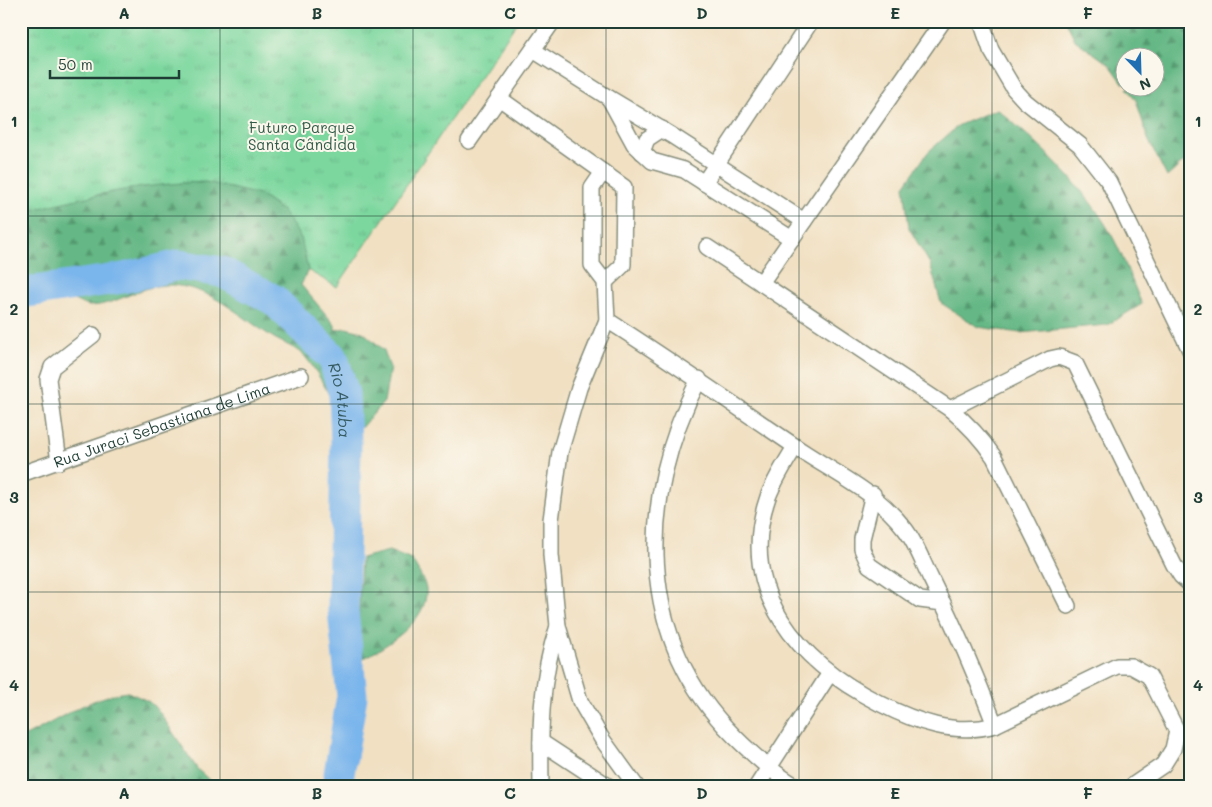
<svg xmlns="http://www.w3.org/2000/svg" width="1212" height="807" font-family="Mali,sans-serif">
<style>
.grass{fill:url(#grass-tufts);stroke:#4e8a69}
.forest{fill:url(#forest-firs);stroke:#427a5c}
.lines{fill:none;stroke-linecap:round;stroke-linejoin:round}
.river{stroke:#7ab5ec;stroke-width:31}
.street-casing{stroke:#888e7b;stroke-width:18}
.street{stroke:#fff;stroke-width:15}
.grid{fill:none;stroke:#1f3d34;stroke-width:1;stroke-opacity:0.55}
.labels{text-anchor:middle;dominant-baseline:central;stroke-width:4;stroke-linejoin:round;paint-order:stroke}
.park-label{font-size:15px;fill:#325c49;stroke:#fbf7ec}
.street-label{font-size:15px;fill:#1f3d34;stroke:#fbf7ec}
.water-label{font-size:16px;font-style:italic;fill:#365b62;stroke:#fbf7ec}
.neatline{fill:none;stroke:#1f3d34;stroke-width:2}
.grid-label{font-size:16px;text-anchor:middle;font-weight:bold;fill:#1f3d34}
</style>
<defs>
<pattern id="grass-tufts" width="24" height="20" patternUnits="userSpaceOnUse" patternTransform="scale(1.25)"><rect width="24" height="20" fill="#7cd79e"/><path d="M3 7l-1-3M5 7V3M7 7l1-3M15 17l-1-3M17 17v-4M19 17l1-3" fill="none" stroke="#6bb989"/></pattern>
<pattern id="forest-firs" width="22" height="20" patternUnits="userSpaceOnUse" patternTransform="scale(1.25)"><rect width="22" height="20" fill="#65b885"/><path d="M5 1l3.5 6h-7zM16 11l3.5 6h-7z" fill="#53976e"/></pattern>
</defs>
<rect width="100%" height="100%" fill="#fbf7ec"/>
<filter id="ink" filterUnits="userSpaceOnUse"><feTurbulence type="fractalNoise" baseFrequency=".02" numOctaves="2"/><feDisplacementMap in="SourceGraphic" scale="10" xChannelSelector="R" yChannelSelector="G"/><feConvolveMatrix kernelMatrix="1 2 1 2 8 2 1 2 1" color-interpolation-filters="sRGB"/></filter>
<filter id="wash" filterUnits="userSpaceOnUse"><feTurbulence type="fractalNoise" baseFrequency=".0096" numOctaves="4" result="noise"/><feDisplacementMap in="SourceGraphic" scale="20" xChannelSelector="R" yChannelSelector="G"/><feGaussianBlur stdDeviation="1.12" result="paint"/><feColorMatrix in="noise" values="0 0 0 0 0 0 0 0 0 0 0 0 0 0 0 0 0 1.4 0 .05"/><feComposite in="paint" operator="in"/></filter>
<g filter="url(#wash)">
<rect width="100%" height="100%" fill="#f1e0c2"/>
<path class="grass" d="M21,21h497l-181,266 -121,-69 -195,31z"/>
<path class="forest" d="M1066,21h125v134l-24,22 -19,-38 -12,-39 -9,-12h27v-30h-30v26l-14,-19 -35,-25z
M997,109c41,34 83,73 110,118 14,22 24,53 35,77l-35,21 -87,8 -42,-6 -37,-24 -11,-39 -21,-36 -5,-42 24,-34 31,-27z
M206,182l54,13 24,17 17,26 7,32 -7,15 34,40v5l11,-2 17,4 21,18 6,18 -6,34 -35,39c-13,-31 -24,-61 -46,-87 -4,-4 -22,-12 -29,-16 -34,-21 -64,-53 -107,-53 -26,0 -50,20 -76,21 -8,0 -11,-4 -18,-6 -17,-6 -35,1 -52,5v-92c59,-16 124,-30 185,-31z
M389,551l23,9c4,8 12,19 14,28 4,35 -45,61 -69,74l4,-104z
M128,692l20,9 10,9 40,60 18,16h-195v-48c35,-16 68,-42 107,-46z"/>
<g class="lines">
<path class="river" id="s1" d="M21,293l102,-15 56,-13 43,7 52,28 59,58 11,36 2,48 -3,169 9,85 -15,90"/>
</g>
</g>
<g filter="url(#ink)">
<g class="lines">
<defs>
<g id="street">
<path d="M981,21l10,29 23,39 11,12 55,44 29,37 82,170"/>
<path d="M533,50l76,48"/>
<path d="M499,98l125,89 -1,78 -18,17"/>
<path d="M469,141l84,-120"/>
<path d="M642,152l5,-13 15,-10"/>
<path d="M603,172l-11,16v77l13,17 2,38 -28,68 -19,64 -9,68v35l7,71 22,75 22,38 34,47"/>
<path d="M704,183l107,-162"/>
<path d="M792,239l-108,-69 -32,-9 -18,-17 -25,-46 62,37 133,86"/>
<path d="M707,247l243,162c17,14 31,29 44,48l74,149"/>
<path d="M761,283l182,-262"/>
<path d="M607,320c63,40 124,83 186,125 40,28 81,44 112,84 11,14 18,34 26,50 24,48 45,96 64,146"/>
<path d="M699,379c-61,119 -64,258 35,357 19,19 39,37 62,50"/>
<path d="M950,409l100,-50 9,-2 16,6 99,202 7,11 10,9"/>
<path d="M795,447c-10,16 -20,32 -27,50 -33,94 32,166 111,206 37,19 76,33 116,22l122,-59h14l18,10 28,55 -4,18 -10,16 -31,21"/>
<path d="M59,462l-11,-83 4,-12 41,-32"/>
<path id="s2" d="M21,474l280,-98"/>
<path d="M873,494l-11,45v10l7,16 51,35 23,3"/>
<path d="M541,742l67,44"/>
<path d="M541,786c-1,-55 -1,-108 17,-160"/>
<path d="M757,786l73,-113"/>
</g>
</defs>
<use href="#street" class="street-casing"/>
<use href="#street" class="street"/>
</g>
</g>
<path class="grid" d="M220,21v765M413,21v765M606,21v765M799,21v765M992,21v765M21,216h1170M21,404h1170M21,592h1170"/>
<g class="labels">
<g class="park-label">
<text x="302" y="127">Futuro Parque<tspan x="302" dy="17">Santa Cândida</tspan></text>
</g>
<g class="street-label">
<text stroke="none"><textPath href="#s2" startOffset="149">Rua Juraci Sebastiana de Lima</textPath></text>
</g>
<g class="water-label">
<text stroke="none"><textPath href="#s1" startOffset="389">Rio Atuba</textPath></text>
</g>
</g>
<rect width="1212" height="807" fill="none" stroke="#fbf7ec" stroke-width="55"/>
<g transform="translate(1140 72) rotate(157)"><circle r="24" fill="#fbf7ec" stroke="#a3ada2"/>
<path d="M0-4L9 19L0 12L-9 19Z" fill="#1f6fb2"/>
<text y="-8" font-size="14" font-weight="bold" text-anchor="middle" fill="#1f3d34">N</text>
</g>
<path d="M50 70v8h129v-8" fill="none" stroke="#1f3d34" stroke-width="2.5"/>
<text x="58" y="70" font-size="15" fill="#1f3d34" stroke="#fbf7ec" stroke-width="4" paint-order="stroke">50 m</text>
<rect x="28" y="28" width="1156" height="752" class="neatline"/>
<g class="grid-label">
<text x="124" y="19">A</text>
<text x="317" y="19">B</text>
<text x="510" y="19">C</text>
<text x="702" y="19">D</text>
<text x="895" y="19">E</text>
<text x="1088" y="19">F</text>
<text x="14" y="127">1</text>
<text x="1198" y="127">1</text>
<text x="14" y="315">2</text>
<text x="1198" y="315">2</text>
<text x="14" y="503">3</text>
<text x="1198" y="503">3</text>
<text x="14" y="691">4</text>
<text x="1198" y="691">4</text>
<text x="124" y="799">A</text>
<text x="317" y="799">B</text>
<text x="510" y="799">C</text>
<text x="702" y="799">D</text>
<text x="895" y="799">E</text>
<text x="1088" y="799">F</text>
</g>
</svg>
